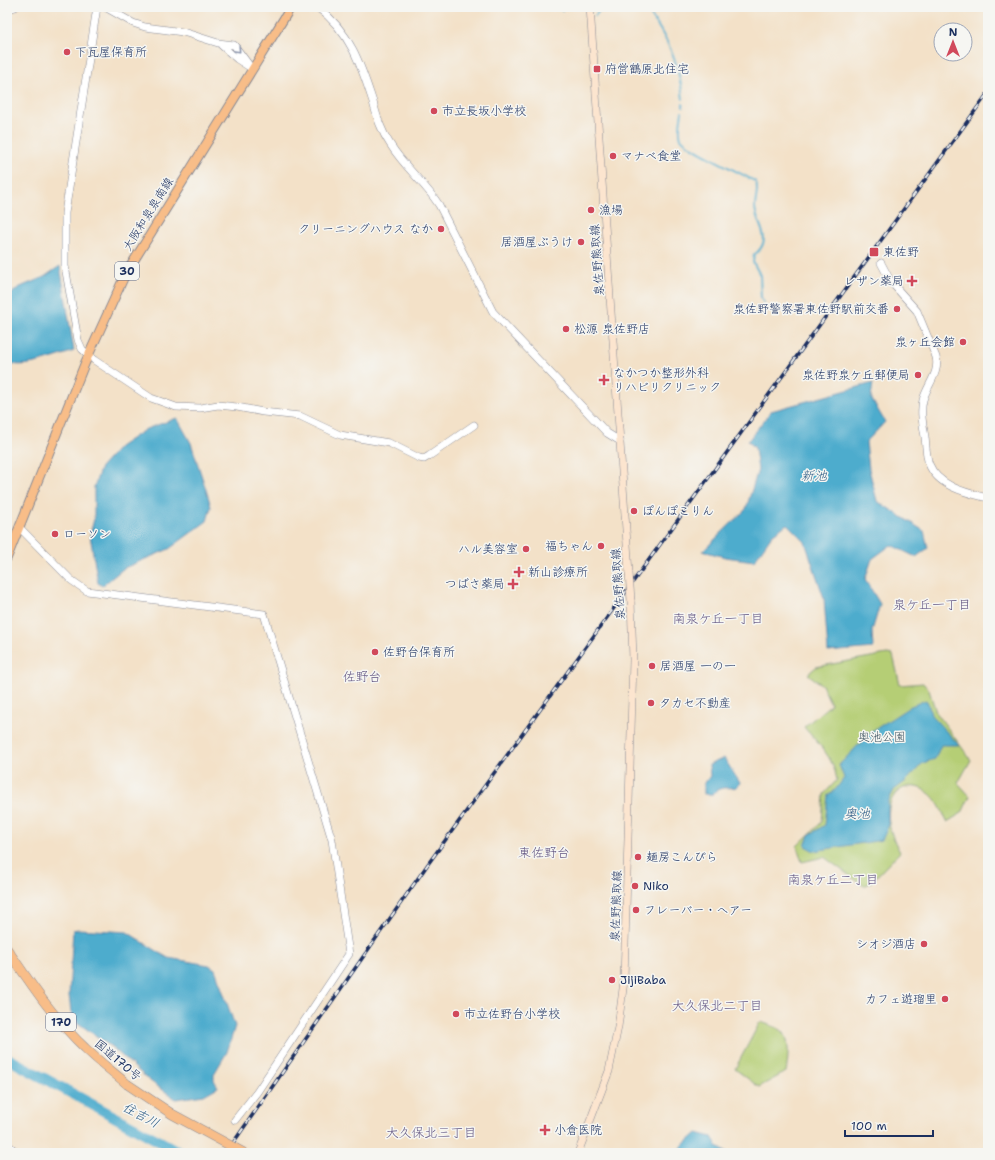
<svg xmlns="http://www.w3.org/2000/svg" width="995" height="1160" font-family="'Shantell Sans','Klee One',sans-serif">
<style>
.green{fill:#b5ce74;stroke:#687e69}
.water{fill:#4eaccd;stroke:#346e96}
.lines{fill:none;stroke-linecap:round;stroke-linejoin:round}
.stream{stroke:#4eaccd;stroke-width:2}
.river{stroke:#4eaccd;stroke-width:11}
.tertiary-casing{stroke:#878893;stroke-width:8}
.secondary-casing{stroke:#878893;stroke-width:8}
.primary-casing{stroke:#878893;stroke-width:10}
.trunk-casing{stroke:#878893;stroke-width:10}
.tertiary{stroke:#fff;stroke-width:7}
.secondary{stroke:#fce5cf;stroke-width:7}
.primary{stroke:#f8bd88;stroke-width:8}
.trunk{stroke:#f8bd88;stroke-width:9}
.rail-casing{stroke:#1b2f5e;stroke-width:3.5}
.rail{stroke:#f6f6f2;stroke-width:2;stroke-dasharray:6;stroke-linecap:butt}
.secondary-bridge-casing{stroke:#878893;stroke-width:8;stroke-linecap:butt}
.trunk-bridge-casing{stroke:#878893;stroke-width:10;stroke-linecap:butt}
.secondary-bridge{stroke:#fce5cf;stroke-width:7}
.trunk-bridge{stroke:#f8bd88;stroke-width:9}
.oneway{stroke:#8d97ae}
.poi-dot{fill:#d1495b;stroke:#f6f6f2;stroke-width:1.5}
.labels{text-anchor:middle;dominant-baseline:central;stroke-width:3;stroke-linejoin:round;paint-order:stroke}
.shield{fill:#f6f6f2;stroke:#5d6b8a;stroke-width:1}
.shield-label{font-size:11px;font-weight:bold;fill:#1b2f5e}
.poi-label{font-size:12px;fill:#1b2f5e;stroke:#f6f6f2;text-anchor:start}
.street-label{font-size:12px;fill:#1b2f5e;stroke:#f6f6f2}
.park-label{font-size:12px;fill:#425764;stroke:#f6f6f2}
.water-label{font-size:13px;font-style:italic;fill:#2d5b85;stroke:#f6f6f2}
.neighbourhood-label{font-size:13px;fill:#635683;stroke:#f6f6f2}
</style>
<rect width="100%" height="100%" fill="#f6f6f2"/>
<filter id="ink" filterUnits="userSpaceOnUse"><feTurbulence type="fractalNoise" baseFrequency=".025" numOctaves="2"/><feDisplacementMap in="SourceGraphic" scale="8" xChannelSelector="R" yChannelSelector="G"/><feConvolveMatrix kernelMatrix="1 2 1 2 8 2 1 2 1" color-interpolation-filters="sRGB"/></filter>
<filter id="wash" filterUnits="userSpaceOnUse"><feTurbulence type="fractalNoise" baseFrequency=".012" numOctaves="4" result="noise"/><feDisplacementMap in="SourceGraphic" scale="16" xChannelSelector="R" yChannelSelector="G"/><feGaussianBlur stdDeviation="0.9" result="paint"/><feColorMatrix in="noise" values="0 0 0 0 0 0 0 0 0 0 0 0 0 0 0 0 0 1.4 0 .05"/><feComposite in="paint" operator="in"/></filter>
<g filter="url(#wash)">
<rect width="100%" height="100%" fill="#f3e1c8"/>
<path class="green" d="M887,654l6,1 7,30 23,-2 6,7 7,22 35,48 -13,23 12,13 -8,17 -15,9c-3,-7 -6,-14 -10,-20 -14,-21 -42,-22 -48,6 -3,14 4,32 11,44l-30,31 -6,3 -40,-29 -22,5 -5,-16 25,-24 2,-28 13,-14c-4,-24 -18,-35 -33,-53l27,-23 -9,-19 -14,-11 8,-7z
M760,1022c6,2 15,4 21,8 10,7 7,31 5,42l-27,15 -24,-18z"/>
<path class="water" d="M60,266l14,85c-15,5 -46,17 -61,13l-6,-8v-58l11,-10 26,-11z
M873,383l-2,15 14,24 -19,20 3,27 8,32 47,30 4,17 -12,9 -25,-12 -19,14 -7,20 15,25 -8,27 1,17 -45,4 -4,-54 -19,-56 -18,-18 -15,11 -18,26 -29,-4 -22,-6 43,-42 12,-39 -3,-22 -7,-7 23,-30z
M177,418l14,25 17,53 3,11 -4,14 -38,28 -45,19 -22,18 -4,-3 -8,-48 4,-16v-32l7,-20 18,-20 27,-18z
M926,700l2,3 3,12 28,30h-18l-6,14 -12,4 -17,18 -12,9 -6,12v25l-6,13 -68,11 -9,-5 4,-11 16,-10 3,-30 8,-6 8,-11 -5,-13 32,-33 40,-26z
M724,758l16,25 -3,4c-9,2 -17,-2 -24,7h-9v-10l6,-8 -1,-11z
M78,929l49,3 41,26 41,7 6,4 20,57 -8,26 -13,22v6l4,7 -14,8 -28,4 -26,-18 -37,-33 -35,-25 -7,-11 -2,-17 4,-65z
M697,1133l15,4 6,10 9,6h-52z"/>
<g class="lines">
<path class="stream" d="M645,7c22,30 34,54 38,92
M562,11v-4
M595,16l7,-9
M683,107v-3
M682,112c-1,8 -4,18 -1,26 3,9 63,36 75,44 3,9 -1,17 -1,25 1,19 20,32 -1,48l-1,7 7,13 1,23 3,5"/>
<path class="river" d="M7,1058l174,95"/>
</g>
</g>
<g filter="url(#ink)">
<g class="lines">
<defs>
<path id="tertiary" d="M97,7l-32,206v53l13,74 4,9 12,11 57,38 14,5 11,4 24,1 18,-3 19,2 26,5 37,4 40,19 49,8 30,15 5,1 5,-3 45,-31
M105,7l28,16 12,4 38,5 35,11 16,2 18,24
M317,7c33,24 44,58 56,95 4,15 8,29 17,42 14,23 35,39 49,61l54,107 114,121 13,8
M7,9l8,-2
M220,44l17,15 14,9
M881,263l10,19 26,29 19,46c4,16 -9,28 -13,43 -3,13 0,24 2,37 1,8 1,19 4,27 9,23 39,29 59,34
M19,527l52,53 16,11 177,23 68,226 17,114 -92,138 -22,28
M7,1144l10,9
M7,1153h1"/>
<path id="secondary" d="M590,7l39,566
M578,1153l31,-82 9,-44 6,-46 9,-321 -2,-60"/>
<path id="primary" d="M7,558l78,-195 40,-88 166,-268"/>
<path id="trunk" d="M7,949c24,35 47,70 78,99 13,13 28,24 42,36"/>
</defs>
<use href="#tertiary" class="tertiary-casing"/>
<use href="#secondary" class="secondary-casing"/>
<use href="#primary" class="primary-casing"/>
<use href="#trunk" class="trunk-casing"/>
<use href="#tertiary" class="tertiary"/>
<use href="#secondary" class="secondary"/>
<use href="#primary" class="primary"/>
<use href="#trunk" class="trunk"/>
<defs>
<path id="rail" d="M226,1153l202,-289 560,-771"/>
</defs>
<use href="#rail" class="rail-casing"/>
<use href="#rail" class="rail"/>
<defs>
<path id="secondary-bridge" d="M629,573l2,27"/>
<path id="trunk-bridge" d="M127,1084l45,30 72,39"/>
</defs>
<use href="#secondary-bridge" class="secondary-bridge-casing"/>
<use href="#trunk-bridge" class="trunk-bridge-casing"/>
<use href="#secondary-bridge" class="secondary-bridge"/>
<use href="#trunk-bridge" class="trunk-bridge"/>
</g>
<defs><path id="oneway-chevron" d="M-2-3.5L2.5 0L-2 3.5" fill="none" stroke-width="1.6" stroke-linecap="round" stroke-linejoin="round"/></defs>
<use class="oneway" href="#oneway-chevron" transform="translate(238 50) rotate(47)"/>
</g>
<g class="poi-dot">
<circle cx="67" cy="52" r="4"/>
<rect x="593" y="65" width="8" height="8" rx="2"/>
<circle cx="434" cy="111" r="4"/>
<circle cx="613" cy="156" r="4"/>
<circle cx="591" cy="210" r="4"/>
<circle cx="441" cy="229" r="4"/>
<circle cx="581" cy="242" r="4"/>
<rect x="869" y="247" width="10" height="10" rx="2"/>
<path d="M910 275h4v4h4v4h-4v4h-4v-4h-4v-4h4z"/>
<circle cx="897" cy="309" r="4"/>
<circle cx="566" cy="329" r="4"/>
<circle cx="963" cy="342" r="4"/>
<circle cx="918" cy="375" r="4"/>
<path d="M602 374h4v4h4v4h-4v4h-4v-4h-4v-4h4z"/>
<circle cx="634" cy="511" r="4"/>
<circle cx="55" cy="534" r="4"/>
<circle cx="601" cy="546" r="4"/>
<circle cx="526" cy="549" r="4"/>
<path d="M517 566h4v4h4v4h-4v4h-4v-4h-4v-4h4z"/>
<path d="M511 578h4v4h4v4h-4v4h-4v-4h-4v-4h4z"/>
<circle cx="375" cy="652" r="4"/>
<circle cx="652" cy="666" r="4"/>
<circle cx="651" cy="703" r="4"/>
<circle cx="638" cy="857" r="4"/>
<circle cx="635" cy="886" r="4"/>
<circle cx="636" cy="910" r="4"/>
<circle cx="924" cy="944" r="4"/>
<circle cx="612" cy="980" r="4"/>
<circle cx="945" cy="999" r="4"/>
<circle cx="456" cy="1014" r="4"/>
<path d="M543 1124h4v4h4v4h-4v4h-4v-4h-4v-4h4z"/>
</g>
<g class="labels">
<g class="shield">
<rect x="115" y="262" width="24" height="18" rx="3"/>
<rect x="46" y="1013" width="30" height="18" rx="3"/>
</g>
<g class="shield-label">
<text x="127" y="271">30</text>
<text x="61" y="1022">170</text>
</g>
<g class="poi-label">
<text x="75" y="52">下瓦屋保育所</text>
<text x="605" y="69">府営鶴原北住宅</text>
<text x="442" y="111">市立長坂小学校</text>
<text x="621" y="156">マナベ食堂</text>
<text x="599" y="210">漁場</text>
<text x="433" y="229" text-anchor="end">クリーニングハウス なか</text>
<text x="573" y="242" text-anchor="end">居酒屋ぶうけ</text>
<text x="883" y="252">東佐野</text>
<text x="904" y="281" text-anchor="end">レザン薬局</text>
<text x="889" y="309" text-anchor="end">泉佐野警察署東佐野駅前交番</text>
<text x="574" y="329">松源 泉佐野店</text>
<text x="955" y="342" text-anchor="end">泉ヶ丘会館</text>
<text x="613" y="373">なかつか整形外科<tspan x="613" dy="14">リハビリクリニック</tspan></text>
<text x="910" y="375" text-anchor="end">泉佐野泉ケ丘郵便局</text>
<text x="642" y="511">ぽんぽこりん</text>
<text x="63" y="534">ローソン</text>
<text x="593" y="546" text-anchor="end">福ちゃん</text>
<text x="518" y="549" text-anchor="end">ハル美容室</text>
<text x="528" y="572">新山診療所</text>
<text x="505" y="584" text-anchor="end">つばさ薬局</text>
<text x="383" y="652">佐野台保育所</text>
<text x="660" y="666">居酒屋 一の一</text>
<text x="659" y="703">タカセ不動産</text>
<text x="646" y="857">麺房こんぴら</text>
<text x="643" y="886">Niko</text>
<text x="644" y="910">フレーバー・ヘアー</text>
<text x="916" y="944" text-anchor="end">シオジ酒店</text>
<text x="620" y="980">JijiBaba</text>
<text x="937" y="999" text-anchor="end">カフェ遊瑠里</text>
<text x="464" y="1014">市立佐野台小学校</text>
<text x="554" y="1130">小倉医院</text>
</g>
<g class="street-label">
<text transform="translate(148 214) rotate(-58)">大阪和泉泉南線</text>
<text transform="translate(597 260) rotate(-94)">泉佐野熊取線</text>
<text transform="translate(618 584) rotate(-94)">泉佐野熊取線</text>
<text transform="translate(616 906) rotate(-88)">泉佐野熊取線</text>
<text transform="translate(118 1060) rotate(40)">国道170号</text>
</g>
<g class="park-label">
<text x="882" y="737">奥池公園</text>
</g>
<g class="water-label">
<text x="814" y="475">新池</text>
<text x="857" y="813">奥池</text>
<text transform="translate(141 1115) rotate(28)">住吉川</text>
</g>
<g class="neighbourhood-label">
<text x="932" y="604">泉ケ丘一丁目</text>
<text x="718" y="618">南泉ケ丘一丁目</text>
<text x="362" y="676">佐野台</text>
<text x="544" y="852">東佐野台</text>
<text x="833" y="879">南泉ケ丘二丁目</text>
<text x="717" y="1005">大久保北二丁目</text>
<text x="431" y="1132">大久保北三丁目</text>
</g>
</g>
<rect width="995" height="1160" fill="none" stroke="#f6f6f2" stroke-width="24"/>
<g transform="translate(953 42)"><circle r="19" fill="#f6f6f2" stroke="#9ea6b7"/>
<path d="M0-3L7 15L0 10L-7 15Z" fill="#d1495b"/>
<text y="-6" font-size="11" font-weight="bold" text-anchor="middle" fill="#1b2f5e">N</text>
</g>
<path d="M845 1130v6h88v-6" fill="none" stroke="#1b2f5e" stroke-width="2"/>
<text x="851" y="1130" font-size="12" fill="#1b2f5e" stroke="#f6f6f2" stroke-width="3" paint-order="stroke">100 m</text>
</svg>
